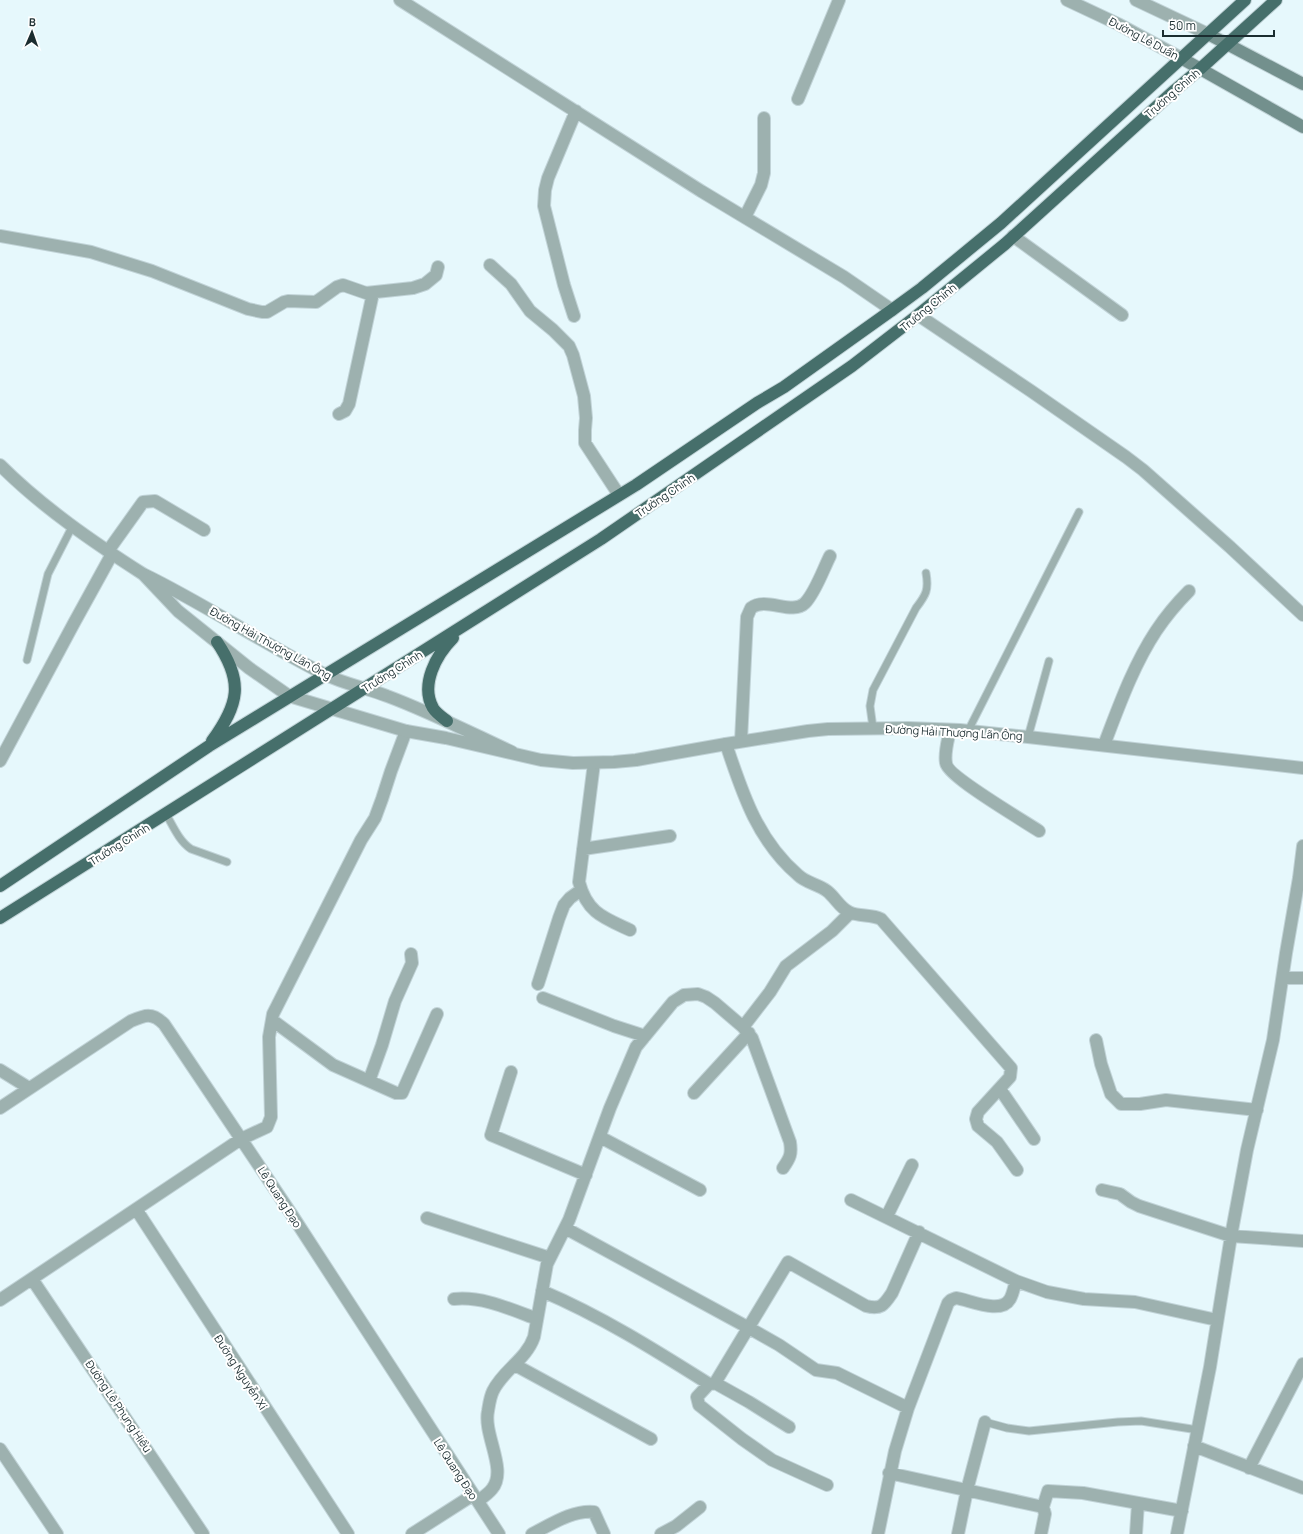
<svg xmlns="http://www.w3.org/2000/svg" width="1303" height="1534" font-family="Manrope,sans-serif">
<style>
.lines{fill:none;stroke-linecap:round;stroke-linejoin:round}
.service-casing{stroke:#c1d3d7;stroke-width:9}
.minor-casing{stroke:#c1d3d7;stroke-width:14}
.tertiary-casing{stroke:#c1d3d7;stroke-width:14}
.secondary-casing{stroke:#c1d3d7;stroke-width:14}
.trunk-casing{stroke:#c1d3d7;stroke-width:14}
.service{stroke:#9db1af;stroke-width:7}
.minor{stroke:#9db1af;stroke-width:12}
.tertiary{stroke:#9db1af;stroke-width:12}
.secondary{stroke:#73908d;stroke-width:12}
.trunk{stroke:#466f6b;stroke-width:12}
.labels{text-anchor:middle;dominant-baseline:central;stroke-width:4;stroke-linejoin:round;paint-order:stroke}
.street-label{font-size:11px;fill:#1b2d30;stroke:#fff}
</style>
<rect width="100%" height="100%" fill="#e6f8fc"/>
<g class="lines">
<defs>
<path id="service" d="M27,660l21,-86 25,-49
M873,728l-3,-22 3,-16 43,-82c10,-13 13,-18 10,-35
M968,731l111,-219
M1028,737l21,-76
M166,814c7,12 13,27 25,35l36,13
M985,1422l22,6 22,3 89,-9 23,-1 57,9"/>
<path id="minor" d="M400,0l301,191 143,86 48,33
M798,99l41,-99
M745,217l16,-32 3,-12v-55
M0,236l91,16 61,19 96,38 14,3h5l17,-10 4,-1 28,1 21,-15 6,-2 23,8 47,-5 12,-4 11,-9 2,-8
M1013,236l109,79
M490,265l21,19 19,27 23,19 16,16 4,9 11,41 2,22 -1,12v13l34,52
M918,315l113,76 95,66 17,13 87,77 73,68
M574,316l-10,-31 -20,-79 1,-16 3,-12 28,-67
M339,414l6,-3 4,-7 24,-111
M108,551l35,-49 12,-1 49,29
M950,730c-2,10 -6,23 -4,33 1,13 78,58 93,68
M741,741l6,-124 4,-9c15,-12 41,8 54,-5 10,-10 18,-33 25,-47
M726,744c16,48 31,96 72,131 8,8 20,9 29,16 8,6 13,17 22,21 10,5 22,2 32,7l130,149 -1,9 -32,35 -2,7 2,7 19,16 20,28
M1104,745c15,-39 29,-79 52,-114 10,-15 21,-28 33,-40
M0,761l74,-138 38,-69
M594,763l-15,119c8,31 25,36 51,48
M583,849l87,-13
M1283,978h20
M538,984l21,-66 5,-13 6,-7 11,-8
M543,998l71,28 31,10
M272,1020l61,45 63,28h6l35,-79
M743,1027l9,11 38,104c2,12 0,16 -7,26
M1096,1040l5,24 10,30 10,10h19l26,-4 91,10
M0,1070l29,18
M511,1072l-20,63 95,40
M369,1081l13,-36 13,-44 17,-38 -1,-9
M1000,1089l34,50
M694,1093l55,-60
M0,1108l131,-87c14,-6 21,-9 33,3l128,191 207,319
M600,1137l100,53
M1102,1190l18,4 11,8 8,4 92,30 72,5
M851,1200l165,81c-2,6 -3,13 -6,18 -9,16 -40,1 -54,-1l-5,2 -3,3 -40,105 -13,43 -17,83
M136,1209l212,325
M887,1216l25,-51
M427,1218l123,40
M565,1228l184,100 30,17 37,25 21,3 71,35
M32,1279l171,255
M1016,1281l31,11 37,7 51,3 82,18
M542,1291c59,25 113,59 167,93l6,-1 34,19 40,25
M454,1299c28,-3 56,10 83,20
M0,1300l241,-161 26,-12 4,-10 -2,-80 4,-23 88,-174 14,-22 7,-19 9,-28 15,-40
M515,1365l136,74
M715,1383l73,-121 78,44c15,4 18,-1 26,-13l27,-61
M709,1384l-12,13 2,8 43,34 30,21 55,25
M1194,1446l109,42
M0,1449l57,85
M1249,1468l54,-104
M889,1473l154,34 5,-16 35,2 99,18
M478,1501c4,-3 10,-7 14,-12 16,-19 -9,-54 -4,-78 1,-6 2,-14 5,-20 10,-21 33,-31 41,-54l13,-73 22,-44 41,-112 26,-61 37,-45 11,-7 14,-1 8,3 9,6 28,24 27,-35 16,-26 46,-35 18,-18
M412,1534l61,-39
M532,1534c20,-10 40,-24 62,-22l10,22
M661,1534l15,-8 24,-19
M958,1534l9,-44 18,-68
M1041,1534l4,-20 -2,-7
M1136,1534l2,-31
M1177,1534l33,-167 21,-131 16,-86 26,-110 13,-87 13,-75 4,-32"/>
<path id="tertiary" d="M1067,0l51,24 63,34
M1136,0l72,34
M0,465c42,42 93,77 143,109
M512,752c-41,-19 -82,-40 -125,-56 -20,-8 -43,-12 -63,-22 -62,-31 -119,-70 -181,-100l35,37 71,57 40,28 117,35 40,7 95,22 32,3 41,-1 22,-2 90,-16 82,-13 20,-2 80,-1 52,2 68,7 275,31"/>
<path id="secondary" d="M1208,34l95,50
M1181,58l122,69"/>
<path id="trunk" d="M447,721c-5,-4 -11,-8 -14,-13 -13,-23 3,-53 20,-70
M212,741c27,-37 32,-59 5,-99
M0,886l209,-140 427,-261 121,-82 27,-16 108,-77 30,-22 79,-65 244,-223
M0,918l601,-379 251,-173 66,-51 87,-71 170,-154 25,-21 76,-69"/>
</defs>
<use href="#service" class="service-casing"/>
<use href="#minor" class="minor-casing"/>
<use href="#tertiary" class="tertiary-casing"/>
<use href="#secondary" class="secondary-casing"/>
<use href="#trunk" class="trunk-casing"/>
<use href="#service" class="service"/>
<use href="#minor" class="minor"/>
<use href="#tertiary" class="tertiary"/>
<use href="#secondary" class="secondary"/>
<use href="#trunk" class="trunk"/>
</g>
<g class="labels">
<g class="street-label">
<text transform="translate(1144 38) rotate(28)">Đường Lê Duẩn</text>
<text transform="translate(1172 93) rotate(-41)">Trường Chinh</text>
<text transform="translate(928 307) rotate(-39)">Trường Chinh</text>
<text transform="translate(665 495) rotate(-34)">Trường Chinh</text>
<text transform="translate(271 643) rotate(29)">Đường Hải Thượng Lãn Ông</text>
<text transform="translate(392 671) rotate(-32)">Trường Chinh</text>
<text transform="translate(954 732) rotate(3)">Đường Hải Thượng Lãn Ông</text>
<text transform="translate(119 844) rotate(-32)">Trường Chinh</text>
<text transform="translate(280 1197) rotate(57)">Lê Quang Đạo</text>
<text transform="translate(241 1372) rotate(57)">Đường Nguyễn Xí</text>
<text transform="translate(119 1406) rotate(56)">Đường Lê Phụng Hiểu</text>
<text transform="translate(456 1469) rotate(57)">Lê Quang Đạo</text>
</g>
</g>
<g transform="translate(32 32) rotate(2)" stroke="#ffffff" stroke-width="3" paint-order="stroke">
<path d="M0-3L7 15L0 10L-7 15Z" fill="#1b2d30"/>
<text y="-6" font-size="11" font-weight="bold" text-anchor="middle" fill="#1b2d30">B</text>
</g>
<path d="M1163 30v6h111v-6" fill="none" stroke="#1b2d30" stroke-width="2"/>
<text x="1169" y="30" font-size="12" fill="#1b2d30" stroke="#ffffff" stroke-width="3" paint-order="stroke">50 m</text>
</svg>
